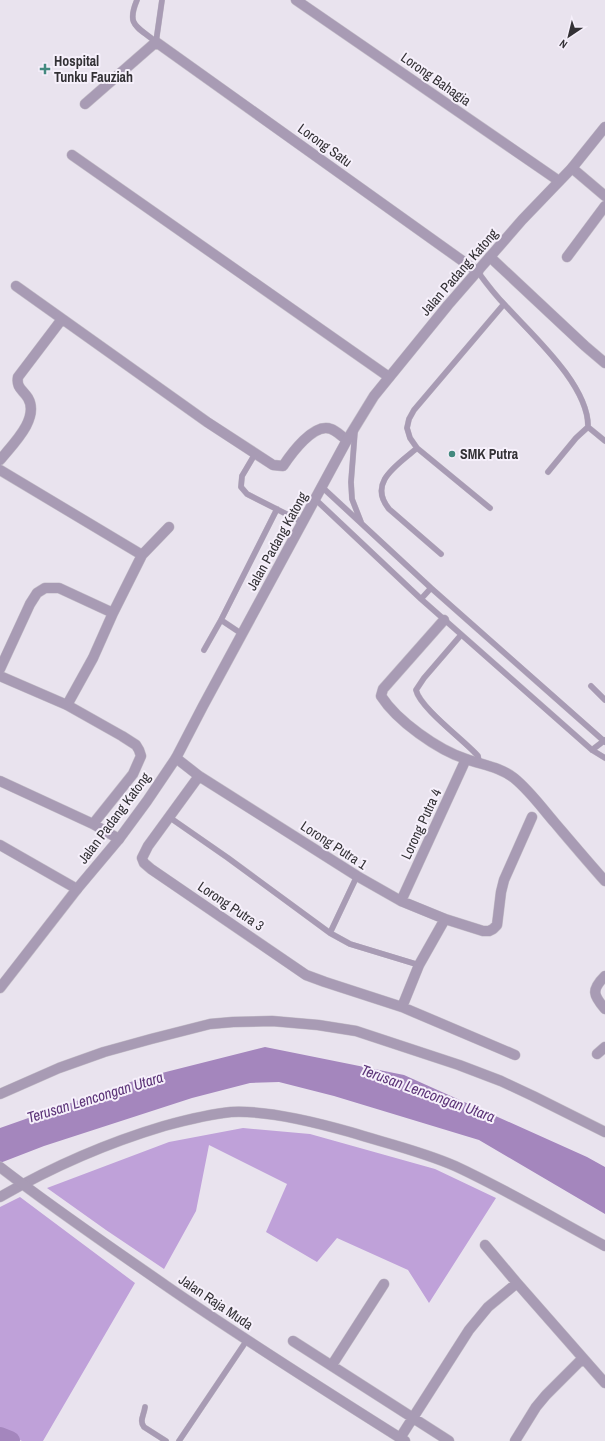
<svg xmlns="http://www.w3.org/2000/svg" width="605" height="1441" font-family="'Archivo Narrow',sans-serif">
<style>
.forest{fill:#bfa1d9}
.water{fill:#a486bd}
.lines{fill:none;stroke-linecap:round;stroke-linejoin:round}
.river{stroke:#a486bd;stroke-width:20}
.service-casing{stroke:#c5bfc9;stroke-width:6}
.minor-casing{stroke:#c5bfc9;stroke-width:11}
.tertiary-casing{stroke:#c5bfc9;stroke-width:11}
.service{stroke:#a89bb4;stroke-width:5.5}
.minor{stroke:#a89bb4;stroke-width:10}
.tertiary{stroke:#a89bb4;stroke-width:10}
.poi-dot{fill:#43897f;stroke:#f6f0fb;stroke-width:1.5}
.labels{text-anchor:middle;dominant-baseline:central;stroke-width:4;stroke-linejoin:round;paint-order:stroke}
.poi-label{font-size:14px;font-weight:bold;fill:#333135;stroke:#f6f0fb;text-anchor:start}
.street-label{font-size:14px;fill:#333135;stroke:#f6f0fb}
.water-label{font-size:15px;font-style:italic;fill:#5c3478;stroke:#f6f0fb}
</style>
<rect width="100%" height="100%" fill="#e9e3ee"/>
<path class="forest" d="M243,1128l67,6 125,35 61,29 -67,105 -21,-33 -71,-32 -20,24 -51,-30 21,-48 -78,-39 -13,66 -32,58 -58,-39 -59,-42 122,-46z
M20,1197l115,86 -92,158h-21l-22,-9v-225z"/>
<path class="water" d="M265,1047l139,28 183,82 18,10v47l-126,-74 -145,-44 -55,-14 -29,1 -58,15 -148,48 -44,17v-35l142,-50z"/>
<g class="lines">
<path class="river" d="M0,1437l10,4"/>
<defs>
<path id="service" d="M137,0c-11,26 0,26 19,42l6,-42
M478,272c8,11 17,23 27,33 26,29 84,80 83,122l-12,11 -28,34
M588,427l17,14
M355,431l-4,51 1,17 9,23
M417,448c-19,17 -50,34 -28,61l52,45
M255,454l-13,22 -1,11 6,7 55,28
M322,487l109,101 174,154
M315,499l106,100 171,151 13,8
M490,508l-73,-60 -7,-10 -3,-10 2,-9 5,-9 90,-106
M421,599l10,-11
M242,634l-21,-14 56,-111
M461,635l-37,43 -8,12c4,18 49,51 62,66l1,6
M204,650l17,-30
M591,686l14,14
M592,750l13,-10
M169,817l59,41 102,75 20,11 69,21
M330,933l27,-57
M145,1407c-1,8 -6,14 -1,20l22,14
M179,1441l68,-101"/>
<path id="minor" d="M296,0l263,181
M85,104l71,-62 322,230
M72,155l317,222
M572,168l33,28
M490,257l95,89 20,17
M567,257l38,-51
M16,286l191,136 66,43 10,1c8,-12 31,-44 48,-37 6,2 11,8 16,11
M0,460c12,-15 40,-41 28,-62 -5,-8 -12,-10 -10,-21l44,-58
M0,470l142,85
M444,620l-61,69 -2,7c16,25 57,54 85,63 17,6 34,8 48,19 16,13 28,30 41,45 17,20 33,39 50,58
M0,669l30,-65 7,-11 8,-5h14l54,25
M0,676l67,29 55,31 14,9 3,5 2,6 -8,18 -40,50
M67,705l26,-47 20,-45 29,-58 27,-28
M176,758l23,18 158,100 44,25 44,18 38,12h6l4,-2 4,-4 4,-33 3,-12 28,-63
M199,776l-51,70 -6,12 2,5 7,6 155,106 19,7 77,25 17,-42 26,-46
M0,781l93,43 26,15
M0,845l77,44
M401,901l65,-142
M605,976c-14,14 -12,19 0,33
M402,1007l113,48
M597,1054l8,-7
M0,1094l59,-26 45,-16 47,-13 59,-15 23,-2 39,-1 46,4 38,6 103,34 42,16 32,15 72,36
M0,1197c52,-30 107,-54 164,-71 22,-6 45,-12 67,-14 37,-2 84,10 119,20 35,11 71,19 105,34 52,24 100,53 150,80
M485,1245l32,38 88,100
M293,1341l156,100
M332,1365l52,-81
M400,1438l69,-108 19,-23 29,-24
M515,1441l21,-34 10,-12 37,-37"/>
<path id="tertiary" d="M0,988l77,-99 42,-50 28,-38 29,-43 27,-52 144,-266 27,-44 74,-91 74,-85 50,-52 33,-41
M0,1167c53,41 109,79 165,118 78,54 159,105 240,156"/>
</defs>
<use href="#service" class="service-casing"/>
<use href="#minor" class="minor-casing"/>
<use href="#tertiary" class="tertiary-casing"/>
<use href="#service" class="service"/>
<use href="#minor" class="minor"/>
<use href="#tertiary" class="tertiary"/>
</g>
<g class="poi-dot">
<path d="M43 63h4v4h4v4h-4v4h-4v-4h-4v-4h4z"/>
<circle cx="452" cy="454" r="4"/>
</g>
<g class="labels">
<g class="poi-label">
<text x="54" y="61">Hospital<tspan x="54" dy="16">Tunku Fauziah</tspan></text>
<text x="460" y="454">SMK Putra</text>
</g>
<g class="street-label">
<text transform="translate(436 79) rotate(35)">Lorong Bahagia</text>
<text transform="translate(325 145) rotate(36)">Lorong Satu</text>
<text transform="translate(459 272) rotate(-49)">Jalan Padang Katong</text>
<text transform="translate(277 541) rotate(-61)">Jalan Padang Katong</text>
<text transform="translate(114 818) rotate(-53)">Jalan Padang Katong</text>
<text transform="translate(421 824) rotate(-65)">Lorong Putra 4</text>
<text transform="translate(334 845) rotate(33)">Lorong Putra 1</text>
<text transform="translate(231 906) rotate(34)">Lorong Putra 3</text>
<text transform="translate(216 1302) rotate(34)">Jalan Raja Muda</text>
</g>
<g class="water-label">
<text transform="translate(428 1093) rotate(20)">Terusan Lencongan Utara</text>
<text transform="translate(95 1097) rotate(-17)">Terusan Lencongan Utara</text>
</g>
</g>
<g transform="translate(569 36) rotate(215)" stroke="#f6f0fb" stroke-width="3" paint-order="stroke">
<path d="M0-3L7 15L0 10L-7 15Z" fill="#333135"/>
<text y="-6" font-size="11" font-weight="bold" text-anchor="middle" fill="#333135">N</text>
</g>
</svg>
